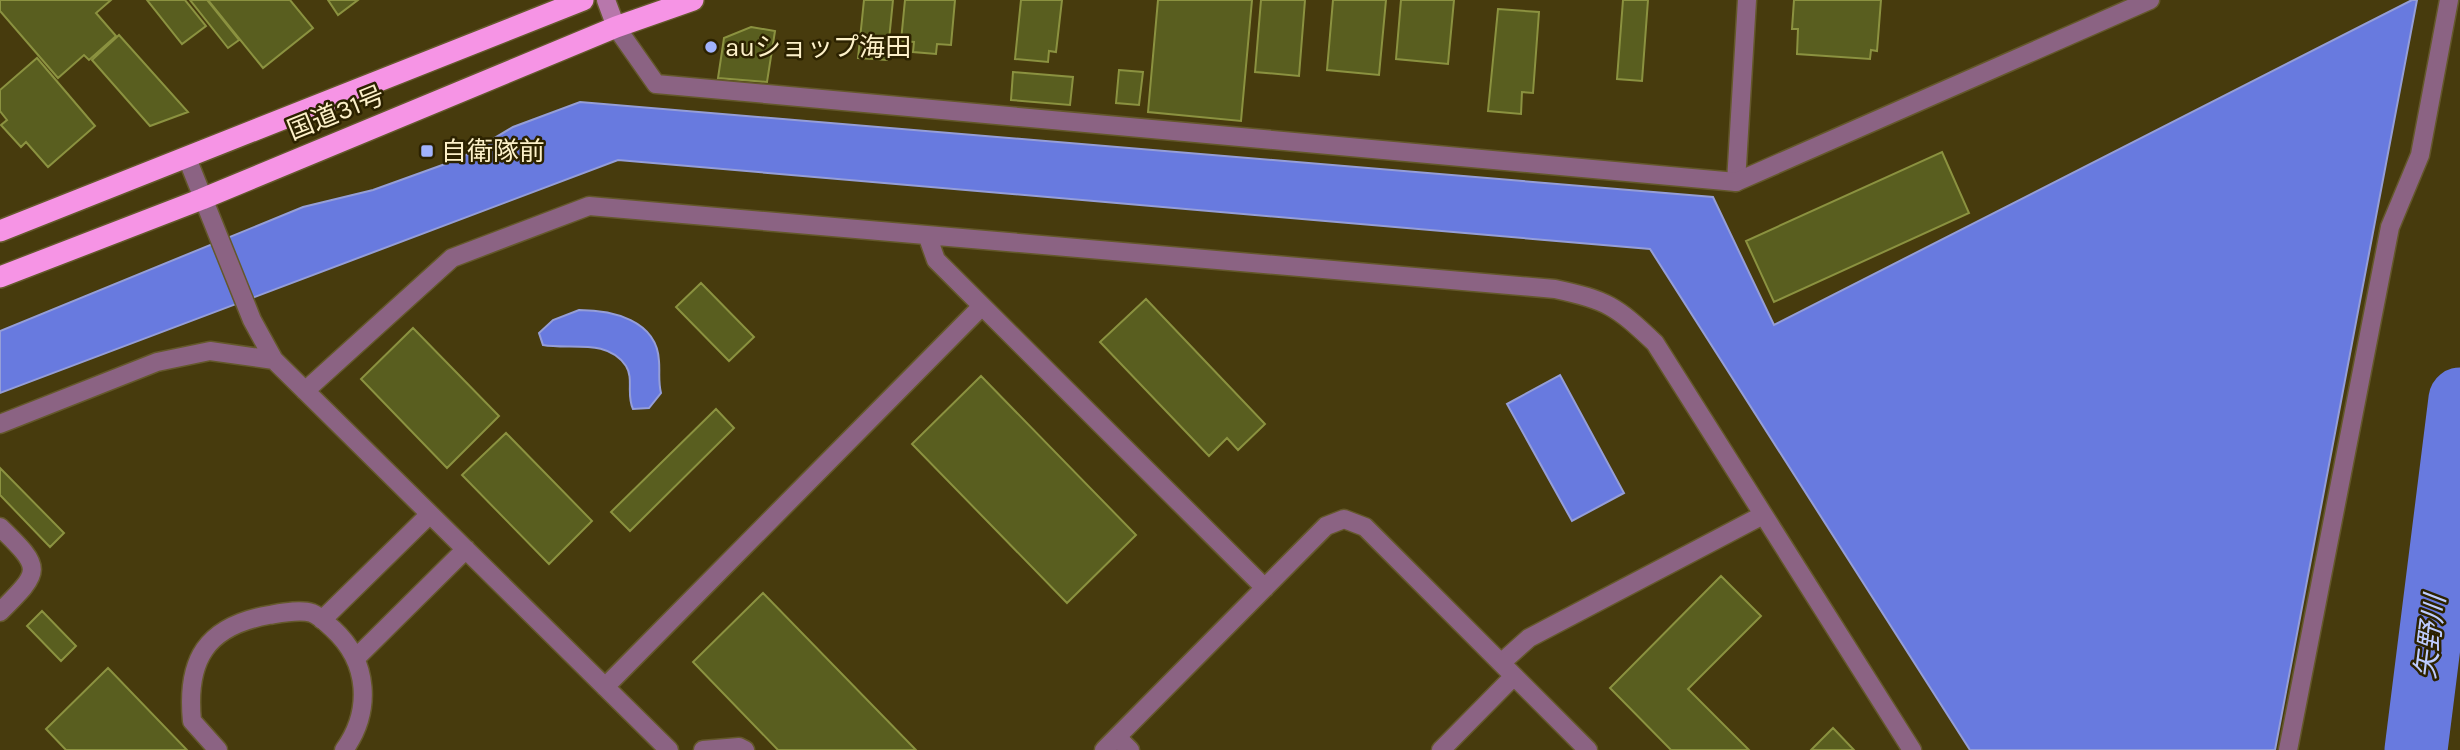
<svg xmlns="http://www.w3.org/2000/svg" width="2460" height="750" font-family="Karla,'Noto Sans JP',sans-serif">
<style>
.water{fill:#687adf;stroke:#959ed8;stroke-width:2}
.lines{fill:none;stroke-linecap:round;stroke-linejoin:round}
.river{stroke:#687adf;stroke-width:63}
.building{fill:#595e1f;stroke:#8b9240;stroke-width:2}
.lane-casing{stroke:#64582b;stroke-width:21}
.street-casing{stroke:#64582b;stroke-width:21}
.secondary-casing{stroke:#64582b;stroke-width:21}
.highway-casing{stroke:#64582b;stroke-width:24}
.lane{stroke:#8b6383;stroke-width:18}
.street{stroke:#8b6383;stroke-width:18}
.secondary{stroke:#b777ab;stroke-width:18}
.highway{stroke:#f694e5;stroke-width:21}
.poi-dot{fill:#a1b3fd;stroke:#2c2200;stroke-width:2.5}
.labels{text-anchor:middle;dominant-baseline:central;stroke-width:5;stroke-linejoin:round;paint-order:stroke}
.poi-label{font-size:26px;fill:#fdf1c9;stroke:#2c2200;text-anchor:start}
.street-label{font-size:26px;fill:#fdf1c9;stroke:#2c2200}
.water-label{font-size:28px;font-style:italic;fill:#beccff;stroke:#2c2200}
</style>
<rect width="100%" height="100%" fill="#473b0d"/>
<path class="water" d="M2412,0h5l-142,750h-305l-320,-501 -1032,-89 -618,233v-62l303,-124 70,-17 86,-31 54,-32 67,-25 1133,95 61,128z
M579,310c33,0 78,10 80,51 1,12 -1,20 2,32l-12,15 -16,1c-7,-15 1,-30 -7,-43 -19,-28 -56,-16 -83,-21l-4,-12 14,-13z
M1560,375l64,118 -52,28 -65,-117z"/>
<g class="lines">
<path class="river" d="M2416,750l44,-351"/>
</g>
<path class="building" d="M0,0h111l-15,13 20,23 -27,24 -5,-5 -26,23 -58,-67z
M147,0h38l21,26 -24,18z
M190,0h17l32,40 -11,8z
M208,0h82l23,28 -50,40z
M328,0h30l-20,15z
M864,0h29l-6,60 -29,-2z
M905,0h50l-4,45 -14,-1 -1,10 -23,-2 1,-10 -13,-1z
M1021,0h41l-6,52 -7,-1 -1,11 -33,-3z
M1158,0h94l-11,121 -93,-9z
M1261,0h44l-6,76 -44,-4z
M1333,0h53l-7,75 -52,-5z
M1401,0h53l-6,64 -52,-5z
M1623,0h25l-6,81 -25,-2z
M1794,0h87l-4,51 -6,-1 -1,9 -73,-5 1,-25h-6z
M1498,9l41,3 -6,81 -11,-1 -1,22 -33,-3z
M751,27l24,4 -8,51 -49,-4 6,-40z
M119,35l69,77 -38,14 -58,-66z
M37,58l58,68 -47,41 -22,-25 -5,5 -20,-22 6,-5 -7,-9v-21z
M1119,70l24,2 -4,33 -23,-2z
M1013,72l60,5 -3,28 -59,-5z
M1942,152l27,61 -195,89 -28,-61z
M701,283l53,54 -25,24 -53,-54z
M1146,299l119,125 -27,26 -11,-12 -18,18 -109,-114z
M413,328l86,88 -52,52 -86,-89z
M981,376l155,159 -69,68 -155,-159z
M716,409l18,19 -104,103 -19,-19z
M506,433l86,88 -43,43 -87,-89z
M0,468l64,65 -14,14 -50,-52z
M1721,576l40,40 -73,73 61,61h-78l-61,-62z
M763,593l153,157h-138l-85,-88z
M42,611l34,35 -15,15 -34,-35z
M108,668l79,82h-121l-20,-21z
M1833,728l21,22h-43z"/>
<g class="lines">
<defs>
<path id="lane" d="M187,158l65,162 22,40 395,390
M1736,182l11,-182
M927,235l9,25 329,328
M305,391l147,-133 137,-52 966,83c52,11 61,17 100,54l257,407
M0,424l157,-62 53,-11 64,9
M0,527c43,42 42,43 0,85
M322,620l108,-106
M356,658l110,-109
M1501,663l28,-25 234,-123
M605,687l377,-381
M1117,737l13,13
M218,750l-26,-29c-6,-61 14,-95 77,-106 12,-2 31,-6 43,-2 8,3 15,11 21,16 36,33 39,82 11,121
M703,750l36,-3 6,3
M1104,750l222,-224 18,-7 21,8 223,223
M1441,750l73,-74"/>
<path id="street" d="M616,27l40,57 1080,98 414,-182
M2288,750l102,-523 30,-72 29,-155"/>
<path id="secondary" d="M606,0l10,27"/>
<path id="highway" d="M0,231l583,-231
M0,277l202,-78 414,-172 77,-27"/>
</defs>
<use href="#lane" class="lane-casing"/>
<use href="#street" class="street-casing"/>
<use href="#secondary" class="secondary-casing"/>
<use href="#highway" class="highway-casing"/>
<use href="#lane" class="lane"/>
<use href="#street" class="street"/>
<use href="#secondary" class="secondary"/>
<use href="#highway" class="highway"/>
</g>
<g class="poi-dot">
<circle cx="711" cy="47" r="7"/>
<rect x="420" y="144" width="14" height="14" rx="3.5"/>
</g>
<g class="labels">
<g class="poi-label">
<text x="725" y="47">auショップ海田</text>
<text x="441" y="151">自衛隊前</text>
</g>
<g class="street-label">
<text transform="translate(336 113) rotate(-22)">国道31号</text>
</g>
<g class="water-label">
<text transform="translate(2430 637) rotate(-83)">矢野川</text>
</g>
</g>
</svg>
